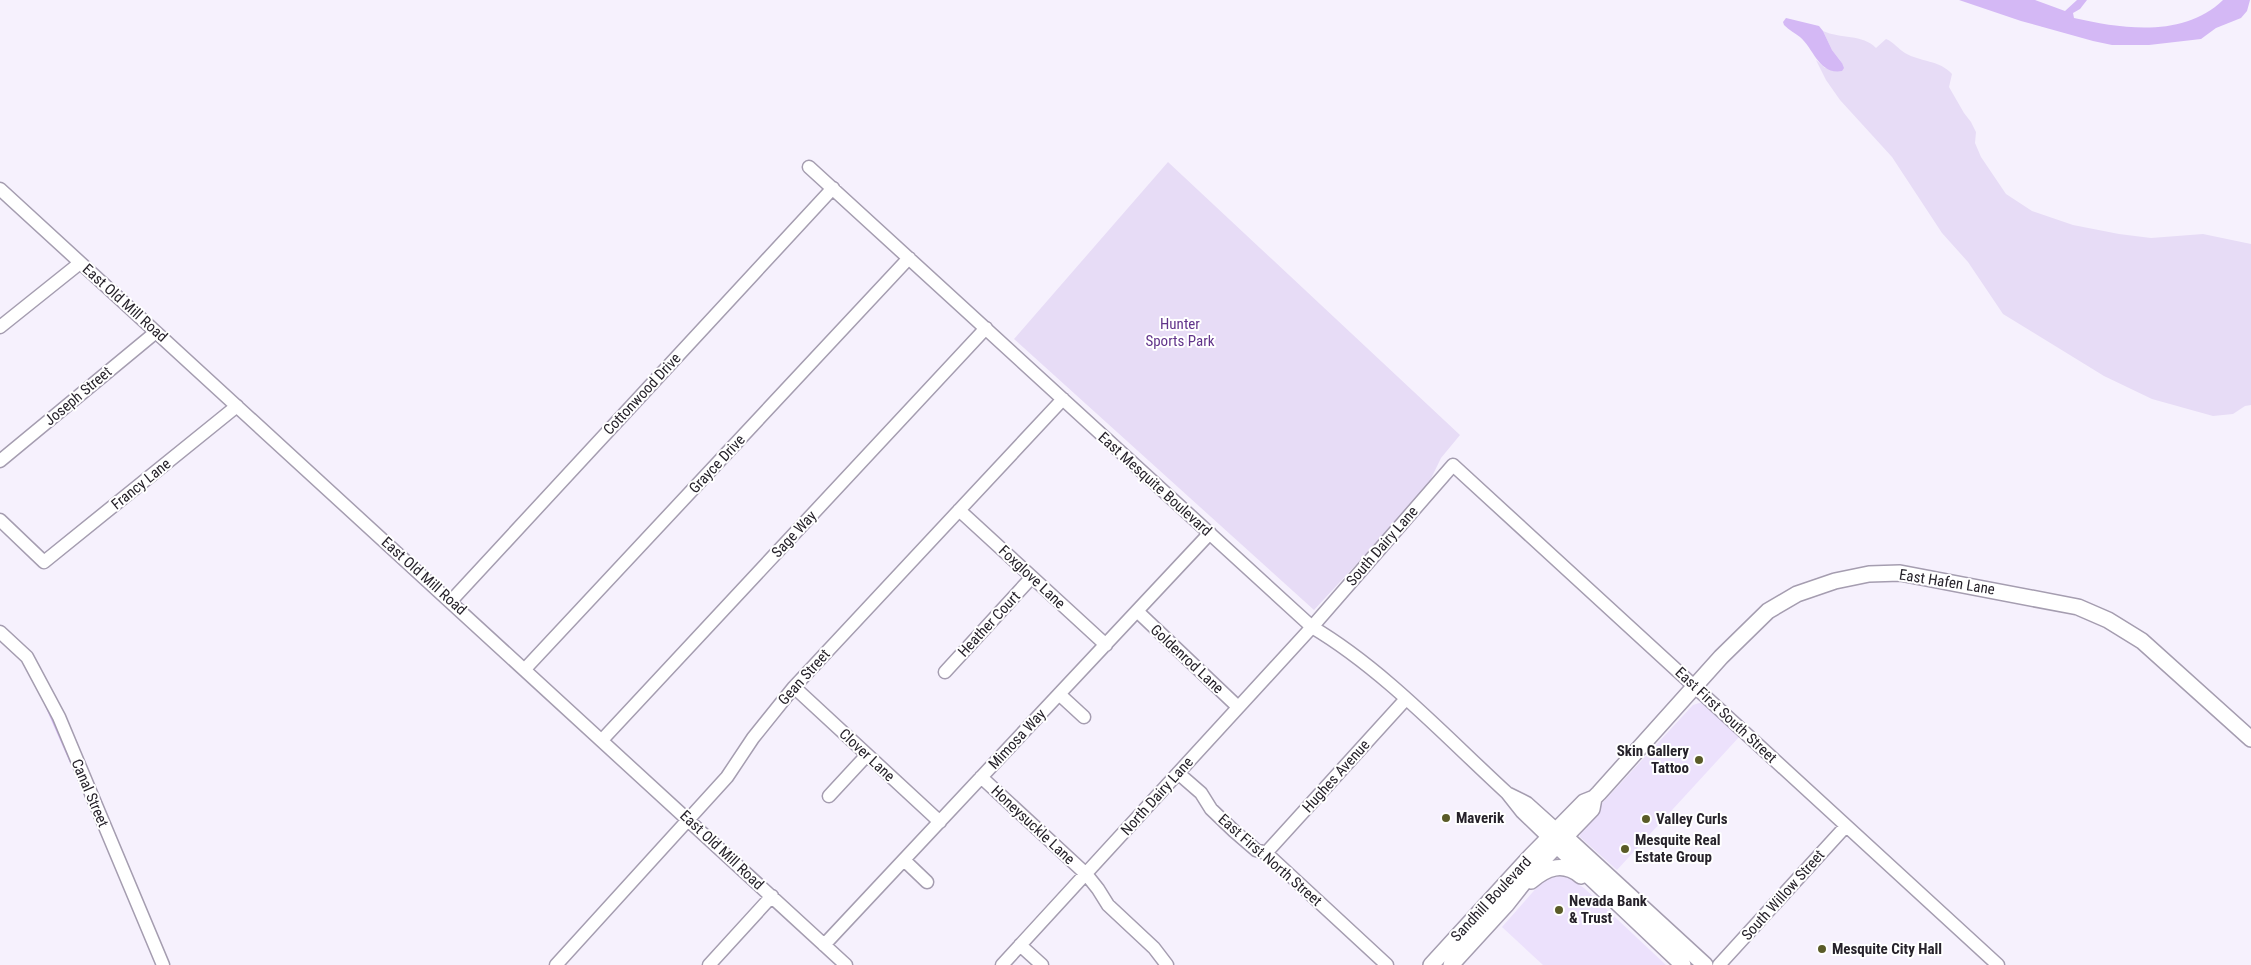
<svg xmlns="http://www.w3.org/2000/svg" width="2251" height="965" font-family="'Roboto Condensed',sans-serif">
<style>
.built{fill:#ece1fc}
.green{fill:#e7dcf6}
.water{fill:#d4b8f5}
.lines{fill:none;stroke-linecap:round;stroke-linejoin:round}
.stream{stroke:#d4b8f5;stroke-width:2.5}
.minor-casing{stroke:#a59db0;stroke-width:15}
.major-casing{stroke:#a59db0;stroke-width:18}
.minor{stroke:#fff;stroke-width:12}
.major{stroke:#fff;stroke-width:15}
.poi-dot{fill:#5a5b28;stroke:#fff;stroke-width:2}
.labels{text-anchor:middle;dominant-baseline:central;stroke-width:4;stroke-linejoin:round;paint-order:stroke}
.street-label{font-size:15px;fill:#26222a;stroke:#fff}
.park-label{font-size:15px;fill:#61348a;stroke:#fff}
.poi-label{font-size:15px;font-weight:bold;fill:#26222a;stroke:#fff;text-anchor:start}
</style>
<rect width="100%" height="100%" fill="#f6f1fd"/>
<path class="built" d="M1699,703h4l37,33 -123,134 -37,-33 1,-11 112,-121z
M1559,876l10,2 15,10 82,77h-123l-41,-38 37,-42 7,-6z"/>
<path class="green" d="M1823,31c17,8 40,3 53,17l10,-9c8,3 12,10 19,14 15,9 35,7 47,21l-3,13 15,26 7,9 5,10 -1,11 6,14 25,37 26,17 41,14 46,9 32,4 52,-4 48,10v161l-6,1 -12,8 -20,2 -61,-17 -48,-23 -101,-62 -35,-52 -26,-29 -50,-76 -52,-57 -14,-20 -10,-20 9,8 17,-5 -10,-13z
M1168,162l292,273 -19,23 -15,31 -112,121 -300,-271z"/>
<path class="water" d="M1959,0h76l30,11 12,-11h10l-7,9 -7,4 1,5c49,11 110,20 149,-18h27l-3,11 -6,7 -25,10 -15,11 -52,6h-37l-19,-4 -72,-20z
M1786,18l33,8 4,5 9,19 10,13 2,5 -2,3c-23,4 -28,-22 -42,-34 -5,-4 -11,-7 -16,-12l-1,-3z"/>
<g class="lines">
<path class="stream" d="M46,705l39,89"/>
<defs>
<path id="minor" d="M809,167l503,460c71,42 134,110 195,166l15,19 27,26
M0,189l846,776
M0,327l80,-64
M0,461l156,-129
M959,510l147,135
M0,520l44,42 193,-156
M451,601l382,-413
M1137,611l101,96
M0,632l27,25 32,60 104,248
M525,669l384,-411
M945,672l87,-95
M794,687l146,135
M1059,694l25,23
M602,740l384,-412
M1178,773l23,20 10,16 23,22 22,19 10,3 121,112
M981,777l105,97 12,15 10,16 46,43 13,17
M1509,794l18,9 30,27
M829,796l38,-41
M1266,853l139,-153
M904,860l23,22
M824,945l386,-412
M1020,945l22,20
M556,965l171,-188 26,-39 41,-51 269,-288
M709,965l63,-69
M1002,965l310,-338 141,-162 545,500
M1719,965l127,-139"/>
<path id="major" d="M1559,831l146,134
M1550,839l133,126
M1531,881c15,-13 32,-20 50,-5
M1431,965l97,-106 56,-57 10,-4
M1451,965l55,-60 30,-38 56,-58 2,-11 5,-5 122,-136 47,-46 29,-17 38,-13 34,-7 31,-1 178,34 30,13 34,21 109,98"/>
</defs>
<use href="#minor" class="minor-casing"/>
<use href="#major" class="major-casing"/>
<use href="#minor" class="minor"/>
<use href="#major" class="major"/>
</g>
<g class="poi-dot">
<circle cx="1699" cy="760" r="5"/>
<circle cx="1446" cy="818" r="5"/>
<circle cx="1646" cy="819" r="5"/>
<circle cx="1625" cy="849" r="5"/>
<circle cx="1559" cy="910" r="5"/>
<circle cx="1822" cy="949" r="5"/>
</g>
<g class="labels">
<g class="street-label">
<text transform="translate(125 303) rotate(42)">East Old Mill Road</text>
<text transform="translate(642 394) rotate(-47)">Cottonwood Drive</text>
<text transform="translate(78 396) rotate(-40)">Joseph Street</text>
<text transform="translate(717 464) rotate(-47)">Grayce Drive</text>
<text transform="translate(141 484) rotate(-39)">Francy Lane</text>
<text transform="translate(1155 484) rotate(42)">East Mesquite Boulevard</text>
<text transform="translate(794 534) rotate(-47)">Sage Way</text>
<text transform="translate(1382 546) rotate(-49)">South Dairy Lane</text>
<text transform="translate(424 576) rotate(42)">East Old Mill Road</text>
<text transform="translate(1032 577) rotate(43)">Foxglove Lane</text>
<text transform="translate(1947 582) rotate(9)">East Hafen Lane</text>
<text transform="translate(989 624) rotate(-47)">Heather Court</text>
<text transform="translate(1187 659) rotate(43)">Goldenrod Lane</text>
<text transform="translate(804 677) rotate(-48)">Gean Street</text>
<text transform="translate(1726 715) rotate(43)">East First South Street</text>
<text transform="translate(1017 739) rotate(-47)">Mimosa Way</text>
<text transform="translate(867 755) rotate(43)">Clover Lane</text>
<text transform="translate(1336 776) rotate(-48)">Hughes Avenue</text>
<text transform="translate(90 793) rotate(67)">Canal Street</text>
<text transform="translate(1157 796) rotate(-48)">North Dairy Lane</text>
<text transform="translate(1033 825) rotate(43)">Honeysuckle Lane</text>
<text transform="translate(722 850) rotate(43)">East Old Mill Road</text>
<text transform="translate(1270 860) rotate(41)">East First North Street</text>
<text transform="translate(1783 895) rotate(-48)">South Willow Street</text>
<text transform="translate(1491 899) rotate(-47)">Sandhill Boulevard</text>
</g>
<g class="park-label">
<text x="1180" y="324">Hunter<tspan x="1180" dy="17">Sports Park</tspan></text>
</g>
<g class="poi-label">
<text x="1689" y="751" text-anchor="end">Skin Gallery<tspan x="1689" dy="17">Tattoo</tspan></text>
<text x="1456" y="818">Maverik</text>
<text x="1656" y="819">Valley Curls</text>
<text x="1635" y="840">Mesquite Real<tspan x="1635" dy="17">Estate Group</tspan></text>
<text x="1569" y="901">Nevada Bank<tspan x="1569" dy="17">&amp; Trust</tspan></text>
<text x="1832" y="949">Mesquite City Hall</text>
</g>
</g>
</svg>
